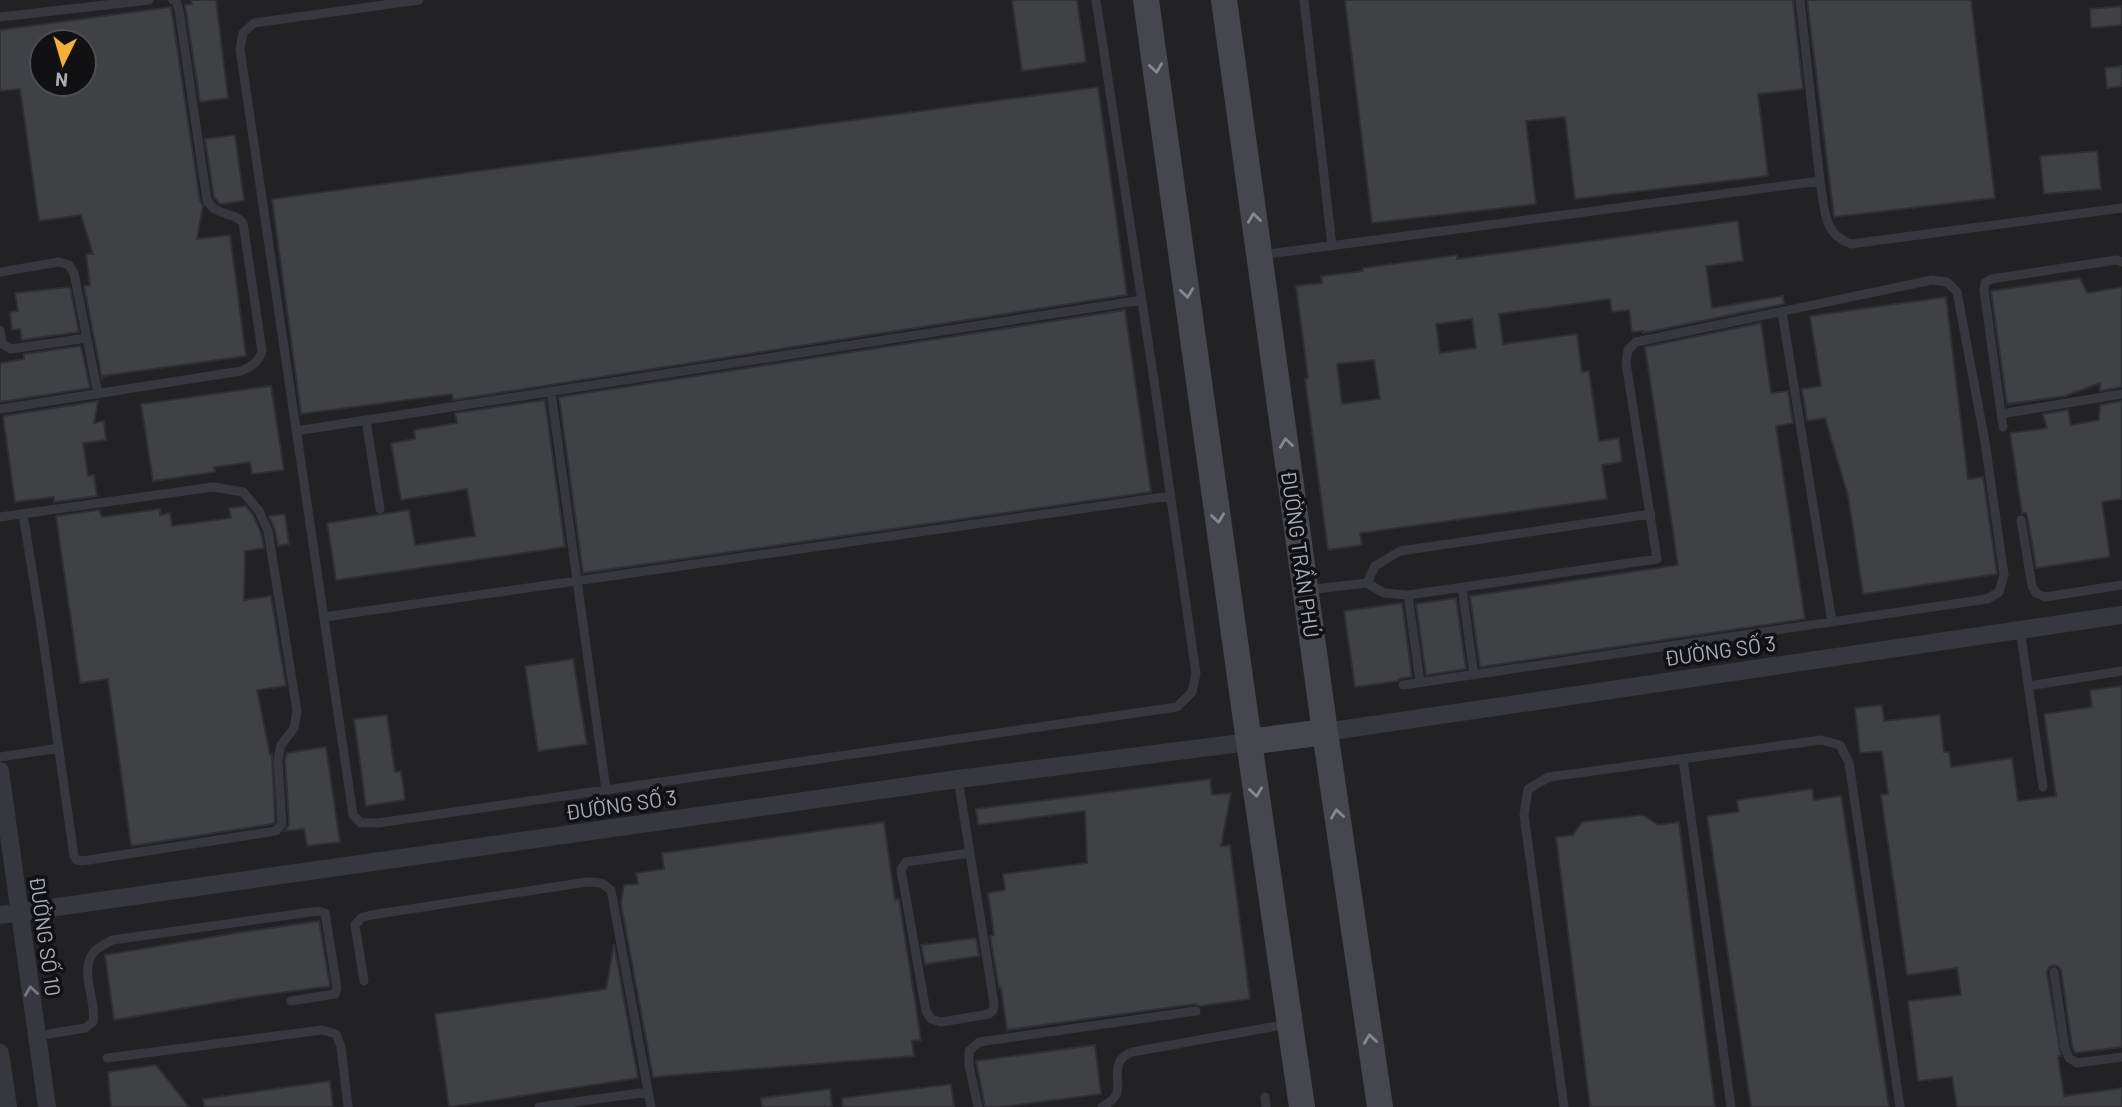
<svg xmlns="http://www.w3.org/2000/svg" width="2122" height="1107" font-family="Barlow,sans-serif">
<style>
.built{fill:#222225;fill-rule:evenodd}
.building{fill:#404145;stroke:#303034;stroke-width:2;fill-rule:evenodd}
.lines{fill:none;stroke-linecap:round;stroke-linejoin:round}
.service{stroke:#37383d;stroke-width:9}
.minor{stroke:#37383d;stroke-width:18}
.secondary{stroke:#45474d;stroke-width:26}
.oneway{stroke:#858993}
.oneway2{stroke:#757881}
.labels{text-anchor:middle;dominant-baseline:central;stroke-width:7;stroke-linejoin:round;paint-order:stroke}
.street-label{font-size:21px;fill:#a8adb8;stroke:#111113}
</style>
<rect width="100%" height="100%" fill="#161618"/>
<path class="built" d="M0,0h2122v1107h-2122zM42,42h42v42h-42z"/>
<path class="building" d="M191,0h25l12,98 -28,4 -15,-97 7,-1z
M1012,0h65l9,62 -64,9z
M1345,0h448l10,89 -45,5 10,82 -193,23 -10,-82 -39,4 10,83 -164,19z
M1807,0h164l24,198 -161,19z
M2122,6v19l-31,3 -1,-19z
M171,7l29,194 3,5 -6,33 33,-4 16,121 -143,20 -1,3 -18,-93 6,-1 -4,-31h7l-12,-39 -42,6 -19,-132 -20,2v-61zM42,42h42v42h-42z
M2122,66v20l-15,2 -2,-20z
M1098,87l29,208 -674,105 -1,-6 -151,20 -29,-215z
M235,135l9,66 -24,3 -6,-7 -9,-58z
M2097,151l4,38 -57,5 -4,-38z
M1738,221l5,40 -37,5 6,42 71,-12 1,8 -141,29v-2l-11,1 -3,-22 -17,2 -2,-13 -111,15 4,30 74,-10 5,38 7,-1 10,70 20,-3 3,24 -20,3 5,34 -247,34 2,12 -34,5 -23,-171 3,-1 -12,-92 26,-3 -1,-7 42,-5v-3l94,-13v4zM1472,319l4,29 -36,5 -4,-29zM1374,360l6,39 -38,5 -5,-40z
M2080,278l7,15 35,-6v100l-22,4v-8l-35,13 -58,8 -16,-113z
M70,287l9,45 -57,8 -2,-11 -8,1 -2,-18 8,-1 -3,-18z
M1946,297l22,182 15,-2 14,97 -134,20 -15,-98 -23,-78 -18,3 -5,-32 19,-3 -11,-70z
M1125,310l26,182 -568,81 -24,-176z
M1761,323l10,70 17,-2 5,32 -17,3 29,193 -325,48 -10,-71 208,-31 -33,-218z
M81,346l9,42 -90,14v-39l24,-4v-5z
M271,386l13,84 -32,4 -2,-12 -36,5 1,5 -62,9 -12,-77z
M545,400l20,147 -229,33 -9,-57 82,-13 6,35 60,-9 -8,-47 -66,11 -10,-57 24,-4 -1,-9 43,-7 -2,-10z
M98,401l-4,22 10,-2 2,19 -23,3 5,33 6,-1 3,21 -43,6v-5l-39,5 -12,-86z
M2122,401v98l-20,3 8,55 -74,11 -8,-49 -2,-6h-4l-12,-80 37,-5 -4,-14 25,-4 3,15 28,-5 1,-15z
M246,506l7,9 8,18 3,15 -19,3 -1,49 27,-4 15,90 -29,4 13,65h2l3,67 -3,2 -141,22 -23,-167 -28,4 -24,-167 43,-6 3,7 58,-8v6l10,-2 2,13 59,-8 -2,-10z
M285,514l4,30 -11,2 -3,-16 -6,-14z
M1456,598l10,71 -40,6 -10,-71z
M1402,603l10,74 -11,1 -4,3 -42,6 -11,-76z
M573,659l14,85 -49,7 -13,-85z
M2122,686v361l-47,6 -3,-7 -11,-76 -2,-3 -5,-2 -5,2 -2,5 14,84h-3l6,40 58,-8v19h-165l-5,-30 -34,4 -10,-80 53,-6 -4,-27 -50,7 -26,-180 7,-1 -6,-43 -22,2 -5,-45 27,-3 2,16 56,-6 4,37h5l2,15 61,-9 6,43 38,-5 -12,-82 48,-7 -2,-17z
M387,715l8,57 6,-1 4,29 -39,6 -12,-87z
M326,747l14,95 -33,4 -3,-17 -19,2 4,-7 -4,-64 2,-7z
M1210,779l2,16 19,-2 -10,53 9,-1 20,154 -50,7 -5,-2 -188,26 -6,-42h-2l-9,-52 4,-1 -6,-42 17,-3 -2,-16 84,-11 -2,-52 -107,14 -2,-16z
M1812,789l2,11 27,-4 48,311h-138l-44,-291 32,-4 -2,-12z
M1643,815l15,10 21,-3 36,285h-125l-34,-270 17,-2 9,-13z
M884,822l11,78 4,-1 22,141 -9,1 2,15 -261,21 -32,-173 3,-19 14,-1 -2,-11 28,-4 -2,-16z
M319,921l11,65 -86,12 -130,22 -9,-65 131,-22z
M976,938l3,18 -54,8 -4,-19z
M614,944l24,134 -189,29 -14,-93 171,-25z
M1095,1045l6,49 -100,13h-16l-9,-46z
M156,1065l33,42h-78l-3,-35z
M330,1081l3,26h-129l-1,-8z
M951,1084l3,23h-111l-1,-9z
M830,1089l2,18h-70l-1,-9z"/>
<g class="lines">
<path class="service" d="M419,0l-165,23 -11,10 -3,16 113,766 8,8h17l799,-116 15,-15 4,-18 -41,-287 -59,-387
M1304,0l28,246
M0,17l149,-17
M1820,181c5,27 2,53 31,63l271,-36
M1261,255l559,-74 -20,-181
M0,272l59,-10 10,3 5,8 24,121
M1782,312l50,310
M0,330l2,14 9,5 76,-11
M551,392l55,398
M0,409l241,-38c11,-5 17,-8 21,-20l-19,-128c-11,-13 -26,-5 -36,-23l-28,-190 -3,-9 -3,-1
M2001,414l121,-20
M366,420l14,89
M2003,427l-19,-137 1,-7 6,-4 125,-19 6,2
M296,431l846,-131
M0,517l213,-30 30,5 16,19 9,20 29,180 -3,17 -13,17 -3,15 4,64 -6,7 -194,30 -5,-1 -3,-4 -33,-231 -18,-111
M2021,520l11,66 4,7 9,4 77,-12
M1367,583l17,10 24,2 249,-36 -31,-196 2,-13 8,-8 296,-62 15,2 10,10 28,150 19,133 -5,17 -12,7 -584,86
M1462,588l12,87
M1307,590l60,-7 8,-17 25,-15 251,-37
M1408,595l12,87
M324,617l847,-121
M2020,629l23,158
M2028,686l94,-15
M0,757l59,-9
M1683,759l48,348
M958,779l36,224 -1,7 -4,4 -48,8 -10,-3 -5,-8 -25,-141 5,-8 64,-9
M2054,972l11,76 4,10 8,5 45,-6
M364,981l-9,-56 6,-7 10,-3 216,-33 14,1 10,7 40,217
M37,1036l48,-8 8,-6c4,-22 -14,-49 0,-69 3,-5 13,-9 19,-13l206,-29 7,2 12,75 -2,6 -44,7
M107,1058l215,-28 14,4 5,13 7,60
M1265,1097l1,10
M539,1107l109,-15
M978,1107l-9,-42v-14l10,-9 217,-31
M1102,1107c27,-15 10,-25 17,-44 2,-6 9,-9 13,-11l156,-28
M1564,1107l-40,-292 4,-26 21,-12 272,-37 19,5 9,18 51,344"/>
<path class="minor" d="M1325,732l797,-117
M0,771l47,336
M0,915l958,-136 291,-37
M0,1053l8,54"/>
<path class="secondary" d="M1146,0l103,742 53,365
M1224,0l101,732 55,375
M1249,742l76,-10"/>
</g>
<defs><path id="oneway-chevron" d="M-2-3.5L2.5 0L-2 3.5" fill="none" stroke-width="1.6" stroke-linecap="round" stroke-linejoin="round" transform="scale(1.75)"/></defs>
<g class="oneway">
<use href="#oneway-chevron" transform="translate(1156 68) rotate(82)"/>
<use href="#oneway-chevron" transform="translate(1254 218) rotate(-98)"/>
<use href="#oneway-chevron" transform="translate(1187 293) rotate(82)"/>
<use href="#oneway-chevron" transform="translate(1286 443) rotate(-98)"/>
<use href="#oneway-chevron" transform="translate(1218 518) rotate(82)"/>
<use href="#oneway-chevron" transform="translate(1256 792) rotate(82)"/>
<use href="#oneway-chevron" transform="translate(1337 814) rotate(-98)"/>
<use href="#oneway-chevron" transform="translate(1370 1039) rotate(-98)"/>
</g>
<use class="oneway2" href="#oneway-chevron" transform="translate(31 991) rotate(-98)"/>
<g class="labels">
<g class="street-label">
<text transform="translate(1301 554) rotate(82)">ĐƯỜNG TRẦN PHÚ</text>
<text transform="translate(1720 650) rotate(-8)">ĐƯỜNG SỐ 3</text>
<text transform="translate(621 804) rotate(-8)">ĐƯỜNG SỐ 3</text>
<text transform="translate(46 936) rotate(82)">ĐƯỜNG SỐ 10</text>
</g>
</g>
<g transform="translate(63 63) rotate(185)"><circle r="33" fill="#111113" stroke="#4d4f55" stroke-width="2"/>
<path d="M0-5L12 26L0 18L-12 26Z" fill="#f2b134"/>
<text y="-10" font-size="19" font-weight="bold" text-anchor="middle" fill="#a8adb8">N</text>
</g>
</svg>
